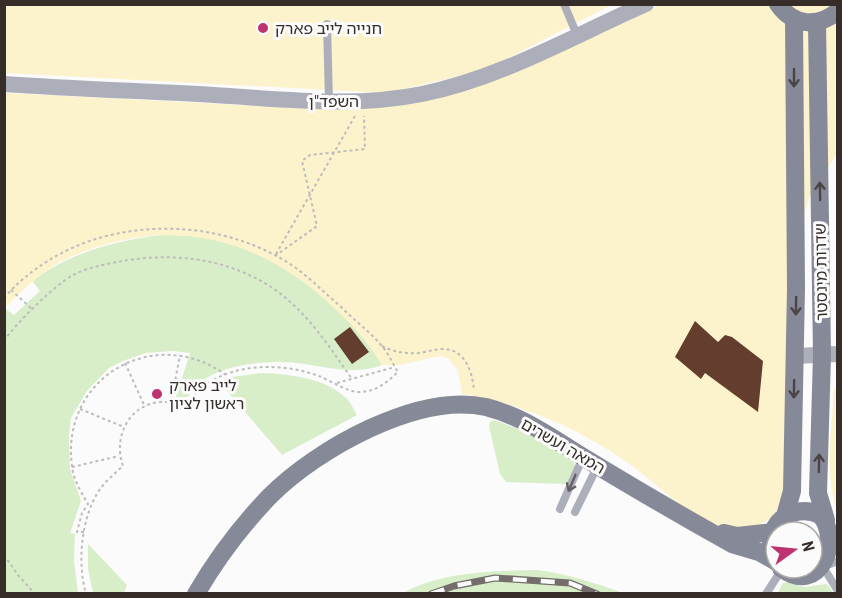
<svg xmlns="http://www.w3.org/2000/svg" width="842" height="598" font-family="'Roboto Condensed','Noto Sans Hebrew',sans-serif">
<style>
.green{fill:#d8eec8}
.sand{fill:#fcf2cc}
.building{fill:#633d2e}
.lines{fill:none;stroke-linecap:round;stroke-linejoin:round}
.path{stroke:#bebcbb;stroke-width:2;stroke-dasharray:3 3;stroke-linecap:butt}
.lane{stroke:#acafb9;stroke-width:8}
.street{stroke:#acafb9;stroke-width:16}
.secondary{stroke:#868a98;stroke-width:18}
.rail-casing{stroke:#746d6b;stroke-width:7}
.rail{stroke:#fbfbfb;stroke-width:4.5;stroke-dasharray:14;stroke-linecap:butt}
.oneway{stroke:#4a4445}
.oneway2{stroke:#656163}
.poi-dot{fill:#bc3370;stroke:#fbfbfb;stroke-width:2}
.labels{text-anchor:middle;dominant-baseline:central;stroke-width:6;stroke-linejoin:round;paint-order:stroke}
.poi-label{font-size:16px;fill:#362d29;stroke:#fbfbfb;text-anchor:start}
.street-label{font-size:16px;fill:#362d29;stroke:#fbfbfb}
</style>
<rect width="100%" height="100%" fill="#fbfbfb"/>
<path class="green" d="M160,235c24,0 50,1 74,9 59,21 116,66 148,121 -26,10 -51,3 -77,-1 -29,-5 -79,-1 -103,17 -7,6 -13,15 -19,21l-8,-2 15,-47 -17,-2 -27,2 -23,8 -14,7 -22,23 -16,27 -2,17 1,34 11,32 -11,32 5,1 -1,26 4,33h-73l-1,-285 10,7 26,-24 -8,-10c40,-29 79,-39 128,-46z
M262,373c27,1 65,5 85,26 4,4 7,11 10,16l-75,40 -61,-71 11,-7z
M494,420l38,14 40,24 3,9 -7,15 -4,2 -58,-2 -6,-8 -11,-48 1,-4z
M88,544l39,41 -3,8h-31l-5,-24z
M538,570c30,4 57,13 85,23h-220c39,-22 91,-22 135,-23z
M788,582l16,5 22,-3 3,2 4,7 -56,1 6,-11z"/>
<path class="sand" d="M5,5h606l-126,65 -100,23 -380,-20z
M660,5h177v148l-28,45 -16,57 -10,244c-3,5 -6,11 -10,16 -7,10 -29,16 -41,14 -44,-8 -72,-45 -107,-68 -48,-34 -106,-58 -163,-67l-4,-23 -10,-13 -8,-2 -40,9h-18c-13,-23 -31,-41 -50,-59 -76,-71 -165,-91 -262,-49 -26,12 -45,31 -65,50v-214l315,16 59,-2 213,-72z
M837,387v124c-13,-38 -5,-82 -3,-122z"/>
<path class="building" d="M695,321l23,21 7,-7 7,2 31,24 -5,51 -53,-39 -4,6 -26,-22z
M350,327l19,25 -17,12 -18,-25z"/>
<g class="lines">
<path class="path" d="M276,254l79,-138
M275,256l42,-30 -15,-65 8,-6 55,-6 -1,-33
M11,290l22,20
M4,298c24,-28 60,-50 95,-60 66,-19 141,-9 197,30 16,12 30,26 45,39 13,13 28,24 40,38 7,7 11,18 17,27 -12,11 -22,20 -40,20 -10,0 -29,-12 -39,-16 -35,-13 -85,-14 -116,11 -7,6 -13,13 -20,20 -7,-3 -15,-6 -23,-5 -32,3 -47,36 -37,64 -8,7 -17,15 -23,23 -19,28 -23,73 -14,105
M4,341c12,-18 51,-56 69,-66 14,-7 29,-10 44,-13 52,-10 108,-5 154,25 35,23 57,58 81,92
M382,346c12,6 24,8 37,7 8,-1 16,-4 24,-4 22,0 29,22 31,41
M125,363l20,44
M337,383l58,-16
M171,403l9,-48
M80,409l44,18
M72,467l47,-11
M84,532h-7l5,-19 6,-9c-7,-12 -15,-25 -16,-38 -12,-88 82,-143 154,-91
M4,555l14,20 17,19"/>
<path class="lane" d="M564,4l13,31
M327,24l2,77
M560,509l23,-52
M575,512l23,-47
M830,564l8,-3
M825,570l13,21
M766,594l16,-25"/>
<path class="street" d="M4,84c70,5 140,7 210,11 69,4 140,13 208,-1 79,-16 151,-58 224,-90
M795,356l43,-2"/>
<path class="secondary" d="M778,4c15,22 40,24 60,7
M817,22l5,333 -4,138 8,27
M785,516l7,-25 4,-202 -2,-270
M724,533l13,3 36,-4
M776,562c-10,-18 -5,-42 17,-49 9,-3 19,-2 27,2 22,23 1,83 -39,53
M196,594c21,-36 45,-68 74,-98 47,-47 148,-104 216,-89 36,9 66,31 97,50 49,30 99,59 149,87l27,8 16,9"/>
<defs>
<path id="rail" d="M431,594l23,-8 41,-8 75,5 27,11"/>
</defs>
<use href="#rail" class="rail-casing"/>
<use href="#rail" class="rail"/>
</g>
<defs><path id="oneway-shaft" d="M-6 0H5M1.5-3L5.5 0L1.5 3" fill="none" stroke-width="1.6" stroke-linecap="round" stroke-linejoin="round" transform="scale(1.5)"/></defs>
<g class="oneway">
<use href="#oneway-shaft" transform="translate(794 78) rotate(90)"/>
<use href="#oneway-shaft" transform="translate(820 191) rotate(-91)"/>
<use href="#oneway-shaft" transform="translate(796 306) rotate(91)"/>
<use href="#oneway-shaft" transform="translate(794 389) rotate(91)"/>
<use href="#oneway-shaft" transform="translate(819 463) rotate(-89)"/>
</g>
<use class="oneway2" href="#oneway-shaft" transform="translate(572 483) rotate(113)"/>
<g class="poi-dot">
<circle cx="263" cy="28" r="6"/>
<circle cx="157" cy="394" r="6"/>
</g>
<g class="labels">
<g class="poi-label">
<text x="275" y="28">חנייה לייב פארק</text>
<text x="169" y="385">לייב פארק<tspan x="169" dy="18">ראשון לציון</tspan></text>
</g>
<g class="street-label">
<text x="334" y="101">השפד"ן</text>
<text transform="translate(821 272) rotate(-91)">שדרות מינסטר</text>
<text transform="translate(563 446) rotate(30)">המאה ועשרים</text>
</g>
</g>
<rect width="842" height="598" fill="none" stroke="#362d29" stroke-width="12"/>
<g transform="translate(794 550) rotate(75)"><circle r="28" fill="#fbfbfb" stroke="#aca9a7" stroke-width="1.5"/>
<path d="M0-4.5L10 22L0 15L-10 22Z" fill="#bc3370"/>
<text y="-9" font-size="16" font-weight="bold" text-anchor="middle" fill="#362d29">N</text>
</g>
</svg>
